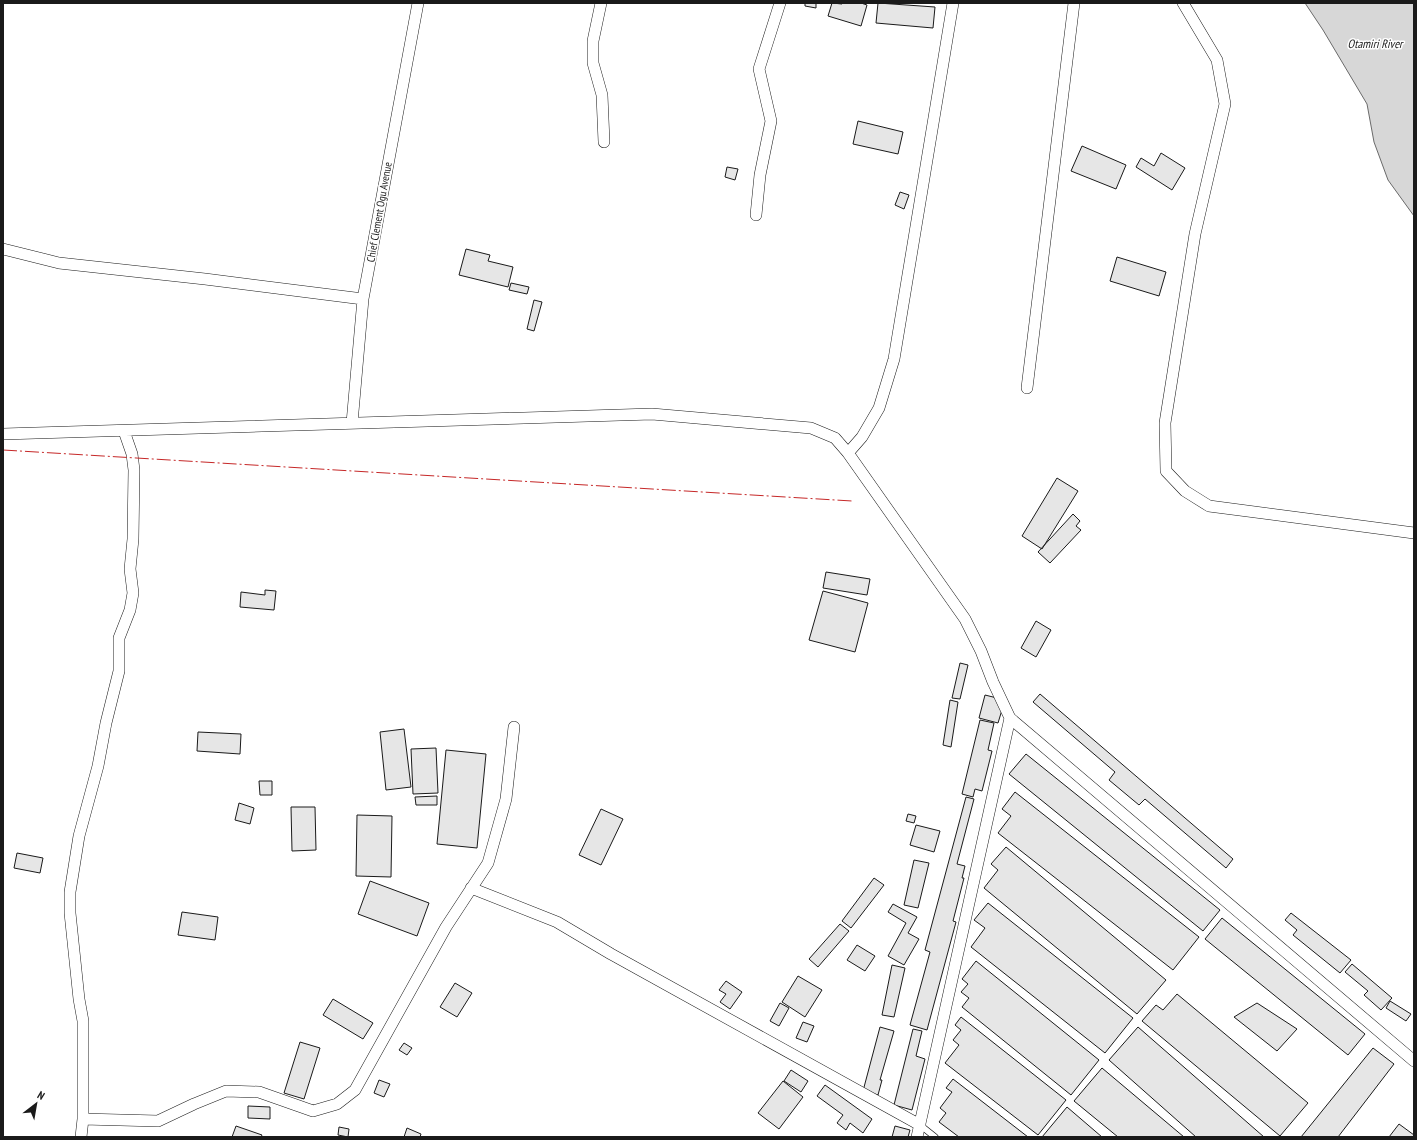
<svg xmlns="http://www.w3.org/2000/svg" width="1417" height="1140" font-family="'PT Sans Narrow',sans-serif">
<style>
.water{fill:#d7d7d7;stroke:#6a6a6a}
.building{fill:#e6e6e6;stroke:#1a1a1a}
.lines{fill:none;stroke-linecap:round;stroke-linejoin:round}
.service-casing{stroke:#1a1a1a;stroke-width:7}
.minor-casing{stroke:#1a1a1a;stroke-width:12}
.service{stroke:#fff;stroke-width:5.5}
.minor{stroke:#fff;stroke-width:11}
.power{stroke:#c62828;stroke-width:1;stroke-dasharray:14 3 2 3;stroke-linecap:butt}
.labels{text-anchor:middle;dominant-baseline:central;stroke-width:3;stroke-linejoin:round;paint-order:stroke}
.street-label{font-size:11px;fill:#1a1a1a;stroke:#fff}
.water-label{font-size:12px;font-style:italic;fill:#1a1a1a;stroke:#fff}
</style>
<rect width="100%" height="100%" fill="#fff"/>
<path class="water" d="M1305,3h109v213l-26,-36 -14,-38 -7,-38 -44,-74z"/>
<path class="building" d="M805,3h11v5l-11,-2z
M832,3l10,1v-1h19l6,2 -6,21 -33,-10z
M878,3l57,4 -2,21 -57,-5z
M858,121l45,11 -5,22 -45,-10z
M1082,146l44,19 -10,24 -45,-18z
M1161,153l24,15 -13,22 -36,-23 5,-9 13,8z
M727,167l11,2 -3,11 -10,-3z
M900,192l9,3 -5,14 -9,-4z
M466,249l24,6 -2,6 25,6 -5,20 -49,-12z
M1117,257l49,15 -7,24 -49,-15z
M511,283l18,4 -2,7 -18,-4z
M534,300l8,2 -8,29 -7,-2z
M1057,478l21,13 -36,58 -20,-13z
M1073,514l7,7 -4,5 5,4 -31,33 -12,-11z
M826,572l44,7 -3,16 -44,-7z
M265,590l11,1 -2,19 -34,-3 1,-15 24,3z
M823,591l45,12 -13,49 -46,-12z
M1036,621l15,9 -15,27 -15,-9z
M960,663l8,2 -8,34 -8,-1z
M1040,694l193,165 -7,9 -81,-69 -6,6 -30,-25 6,-8 -82,-70z
M985,695l20,5 -7,23 -19,-5z
M950,700l8,2 -7,45 -8,-2z
M980,720l14,3 -6,27 4,1 -10,40 -7,-2 -2,8 -11,-3z
M404,729l7,58 -25,3 -6,-58z
M198,732l43,2 -1,20 -43,-3z
M436,748l2,45 -25,1 -2,-45z
M446,750l40,4 -9,94 -40,-4z
M1026,754l194,156 -17,21 -194,-157z
M259,781h13v14h-12z
M1015,792l184,145 -26,33 -175,-137 13,-17 -9,-7z
M437,796v9h-21l-1,-8z
M966,797l8,2 -17,65 8,2 -3,12h2l-11,43 3,1 -29,108 -17,-5 20,-73 -5,-2z
M239,803l15,5 -4,16 -15,-4z
M291,807h24l1,43 -24,1z
M601,809l22,10 -22,46 -22,-10z
M908,814l8,2 -2,7 -8,-2z
M357,815l35,1 -1,61 -35,-1z
M916,825l24,6 -6,21 -24,-7z
M1006,847l160,133 -29,34 -153,-126 14,-18 -7,-6z
M17,853l26,5 -3,15 -26,-5z
M914,860l15,3 -11,45 -14,-3z
M874,878l10,7 -33,43 -9,-7z
M370,881l59,22 -12,33 -59,-22z
M988,903l145,115 -28,35 -134,-106 14,-19 -11,-8z
M893,904l24,13 -9,16 11,6 -15,26 -16,-9 18,-33 -18,-11z
M182,912l36,5 -3,23 -37,-5z
M1291,913l60,47 -11,13 -47,-38 4,-5 -12,-10z
M1222,918l143,116 -17,21 -143,-116z
M840,924l9,7 -31,36 -9,-8z
M857,945l18,11 -10,15 -18,-11z
M976,961l123,99 -28,35 -109,-88 7,-9 -8,-6 7,-8 -6,-5z
M1352,964l40,34 -11,12 -17,-15 4,-4 -23,-19z
M892,965l13,3 -11,49 -12,-2z
M798,976l24,14 -17,27 -23,-15z
M726,981l16,11 -12,17 -10,-7 6,-8 -7,-4z
M455,983l17,10 -15,24 -17,-10z
M1177,994l131,109 -28,33 -138,-115 14,-16 7,5z
M333,999l40,24 -10,16 -40,-24z
M1390,1001l21,13 -5,7 -20,-13z
M780,1003l9,5 -10,18 -9,-5z
M1257,1003l40,26 -20,22 -43,-34z
M961,1017l105,83 -28,35 -93,-72 14,-18 -6,-5 8,-10 -6,-5z
M803,1022l11,4 -7,16 -11,-4z
M880,1027l14,4 -14,49h2l-4,15 -15,-4z
M1138,1027l126,110h-68l-87,-77z
M913,1029l9,2 -6,25 9,3 -13,51 -18,-5z
M300,1042l20,6 -16,51 -20,-6z
M404,1043l8,5 -5,7 -8,-5z
M1373,1048l21,16 -56,73h-37z
M1102,1068l82,69h-66l-44,-36z
M791,1070l17,11 -7,11 -17,-11z
M953,1079l75,58h-69l-20,-15 7,-9 -6,-5 12,-16 -6,-4z
M379,1080l11,4 -6,13 -10,-4z
M783,1081l20,16 -24,32 -21,-16z
M825,1085l47,34 -9,14 -13,-10 -4,7 -9,-7 6,-8 -26,-19z
M248,1106l22,1v12l-22,-1z
M1067,1107l35,30h-60z
M1399,1124l15,11v2h-25z
M236,1126l26,9 -1,2h-29z
M895,1126l15,4 -2,7h-16z
M339,1127l10,2 -1,8 -10,-2z
M407,1128l14,6 -1,3h-16z"/>
<g class="lines">
<defs>
<path id="service" d="M920,1125l15,12"/>
<path id="minor" d="M601,3l-8,38v22l9,32 2,47
M1183,3l34,57 8,44 -30,130 -30,189 1,48 19,20 24,15 205,27
M756,215l4,-40 11,-54 -12,-52 21,-66
M3,249l56,14 146,16 158,20
M1027,388l47,-385
M352,423l11,-124 55,-296
M3,434l649,-20 159,14 24,10 13,15 117,166 16,32 12,31 17,36
M848,453l14,-16 17,-29 15,-49 59,-356
M471,888l86,34 54,32 309,171
M83,1119l75,2 36,-17 32,-13 33,1 54,19 24,-7 18,-14 91,-163 42,-64 18,-64 8,-72
M81,1137l2,-18v-98l-4,-22 -9,-86v-21l9,-56 19,-70 8,-43 13,-52v-33l11,-28 3,-17 -3,-24 3,-30 1,-69 -2,-16 -8,-23
M917,1137l93,-419 404,343"/>
</defs>
<use href="#service" class="service-casing"/>
<use href="#minor" class="minor-casing"/>
<use href="#service" class="service"/>
<use href="#minor" class="minor"/>
<path class="power" d="M3,450l849,51"/>
</g>
<g class="labels">
<g class="street-label">
<text transform="translate(379 212) rotate(-80)">Chief Clement Ogu Avenue</text>
</g>
<g class="water-label">
<text x="1375" y="43">Otamiri River</text>
</g>
</g>
<rect width="1417" height="1140" fill="none" stroke="#1a1a1a" stroke-width="8"/>
<g transform="translate(36 1104) rotate(31)" stroke="#ffffff" stroke-width="3" paint-order="stroke">
<path d="M0-3L7 15L0 10L-7 15Z" fill="#1a1a1a"/>
<text y="-6" font-size="11" font-weight="bold" text-anchor="middle" fill="#1a1a1a">N</text>
</g>
</svg>
